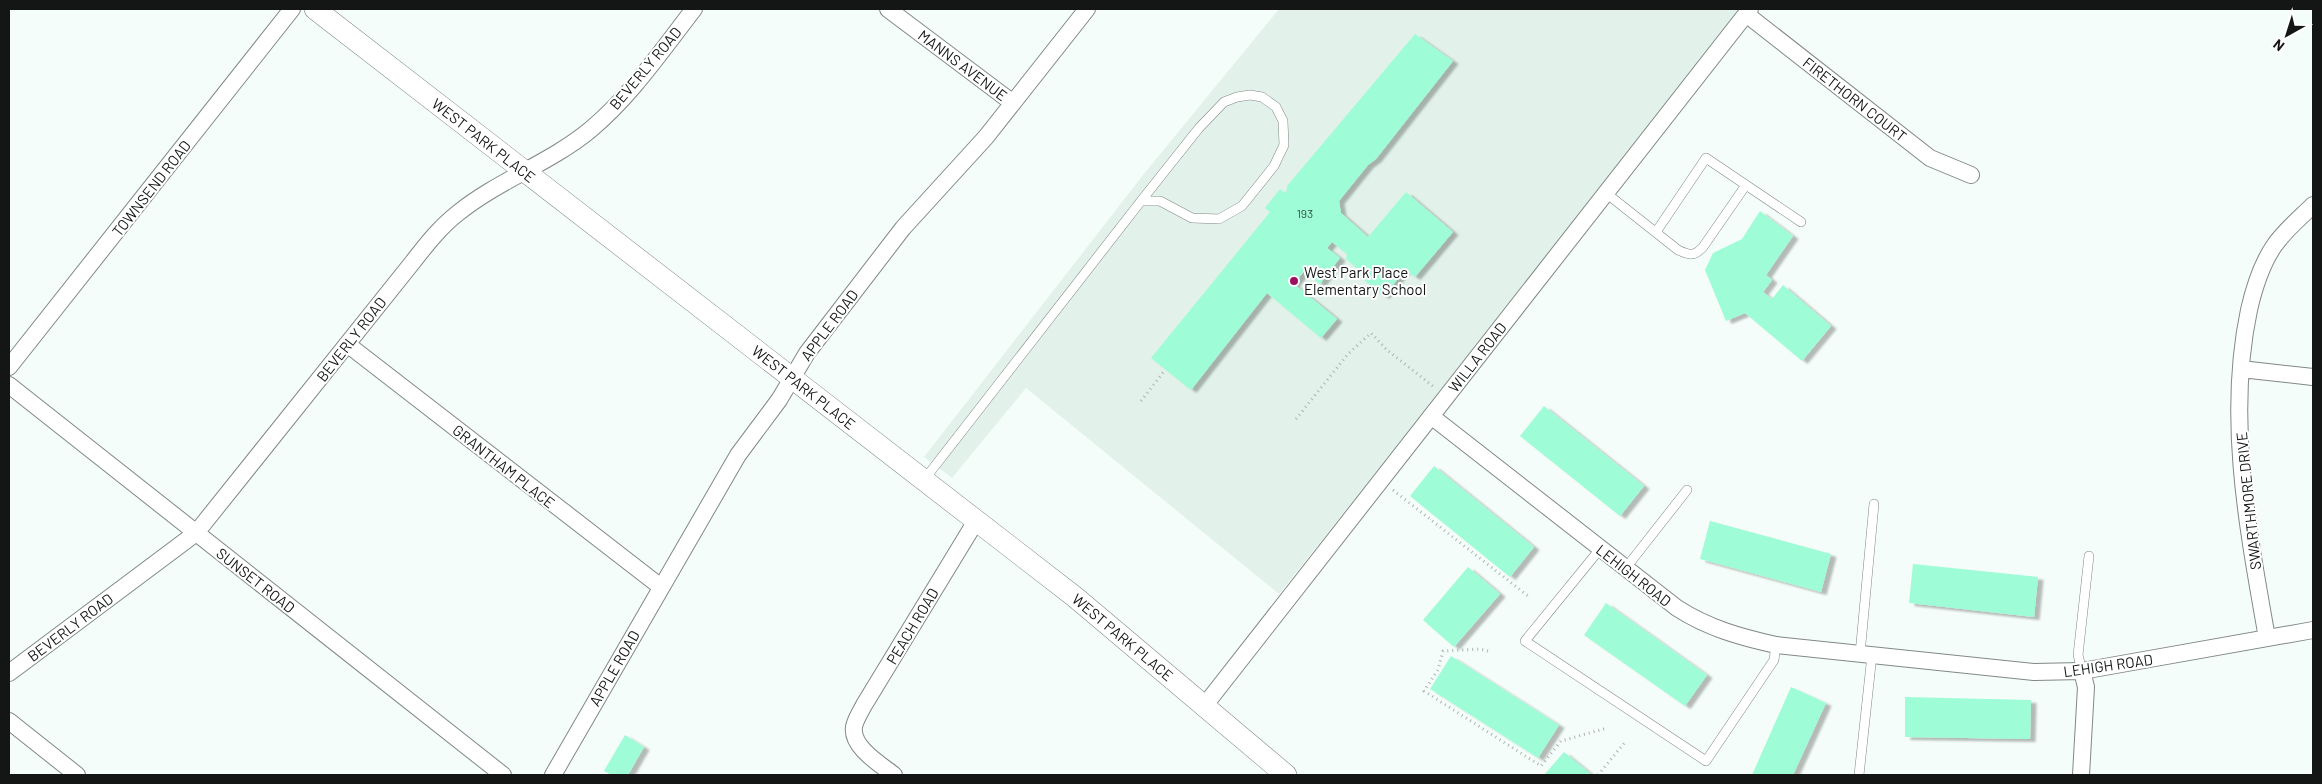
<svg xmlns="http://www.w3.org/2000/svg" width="2322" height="784" font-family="Barlow,sans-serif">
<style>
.built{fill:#e2f2eb}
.building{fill:#9efcd6;filter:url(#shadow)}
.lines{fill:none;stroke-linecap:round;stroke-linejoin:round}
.service-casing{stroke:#818885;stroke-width:10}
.minor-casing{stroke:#818885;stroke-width:18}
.tertiary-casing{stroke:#818885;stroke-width:22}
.path{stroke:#acb3b0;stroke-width:3;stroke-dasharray:1 4;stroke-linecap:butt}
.service{stroke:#fff;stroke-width:9}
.minor{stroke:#fff;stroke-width:16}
.tertiary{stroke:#fff;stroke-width:21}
.poi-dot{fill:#9b1061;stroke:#fff;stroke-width:2}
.labels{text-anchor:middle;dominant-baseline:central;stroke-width:4;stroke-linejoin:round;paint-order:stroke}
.number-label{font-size:12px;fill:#365045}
.street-label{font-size:15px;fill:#131615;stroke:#fff}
.poi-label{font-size:15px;fill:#131615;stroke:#fff;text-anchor:start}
</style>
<defs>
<filter id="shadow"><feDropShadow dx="5.5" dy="3" stdDeviation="1" flood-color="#0004"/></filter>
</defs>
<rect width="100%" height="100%" fill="#f4fdf9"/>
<path class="built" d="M1279,9h464l-464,585 -253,-206 -74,90 -28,-21 219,-282z"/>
<path class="building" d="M1415,34l38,27 -77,98 -8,6 -29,36 2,12 27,24 38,-45 47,40 -38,45 -10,-7 -21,26 -26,-21 2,-4 -14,-12 1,-5 -15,-12 -5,6 13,10 -20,26 -16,-13 -10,13 43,35 -16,19 -54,-45 -76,97 -40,-32 119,-146 -5,-4 15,-19 6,5 1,-8z
M1760,211l33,25 -27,39 6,5 -9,12 9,7 11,-14 48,41 -29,35 -57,-48 -19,8 -21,-51 8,-17 29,-14z
M1544,406l100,80 -24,30 -100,-80z
M1434,466l100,81 -24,30 -100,-81z
M1710,521l121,33 -10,38 -121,-33z
M1913,564l125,13 -4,40 -125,-14z
M1468,567l32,27 -46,53 -31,-27z
M1606,603l101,72 -22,31 -101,-71z
M1451,656l108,69 -21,33 -108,-69z
M1791,687l35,16 -33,72h-41z
M1905,697l126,3 -1,39 -125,-2z
M625,735l19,12 -16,28h-16l-8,-4z
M1564,752l28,23h-48z"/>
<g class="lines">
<defs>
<path id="service" d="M1606,193l72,57c11,5 16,7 25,-3l43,-62 55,37
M1656,232l50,-74 40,27
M924,480l217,-279 58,-73 25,-26 13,-5 13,-2 12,2 14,10 7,14 1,24 -10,21 -32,40 -23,13 -27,-1 -32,-17h-19
M1600,549l-75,92 181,120 68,-101 2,-15
M1625,569l62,-79
M1860,654l14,-150
M2082,671l-4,-16 11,-99
M1859,775l13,-120"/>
<path id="minor" d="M888,9l125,94
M1746,14l184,144 41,17
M347,344l314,243
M9,367l283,-358
M2241,369l72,8
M9,385l494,390
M1431,416l246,192c31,20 63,29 99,37l258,27 48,-1 231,-41
M2267,638c-19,-108 -41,-220 -18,-328 5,-22 12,-45 25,-64 10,-15 26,-28 39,-41
M9,673l187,-140 216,-270c14,-18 28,-36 46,-50 41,-33 92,-50 132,-83 41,-34 72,-80 104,-121
M1205,705l545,-696
M9,721l68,54
M553,775l185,-320 41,-55 28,-47 96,-125 83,-91 101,-128
M894,775c-14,-11 -43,-28 -40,-48 1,-7 7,-16 10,-22l112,-184
M2081,775l5,-88 -4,-16"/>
<path id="tertiary" d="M315,9l760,588 211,178"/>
</defs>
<use href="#service" class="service-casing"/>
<use href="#minor" class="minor-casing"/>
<use href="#tertiary" class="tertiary-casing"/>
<path class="path" d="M1141,401l24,-31
M1296,419l52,-65 23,-21 16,17 47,37
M1393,490l135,106
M1488,651l-8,-2 -37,2 -5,19 -14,21 117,75 20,-25 46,-13
M1598,775l28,-34"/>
<use href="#service" class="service"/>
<use href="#minor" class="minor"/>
<use href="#tertiary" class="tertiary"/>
</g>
<circle class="poi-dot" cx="1294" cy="281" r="5"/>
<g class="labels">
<g class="number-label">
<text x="1305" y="213">193</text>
</g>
<g class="street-label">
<text transform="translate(963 65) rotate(37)">MANNS AVENUE</text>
<text transform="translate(645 68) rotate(-50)">BEVERLY ROAD</text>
<text transform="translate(1855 99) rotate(38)">FIRETHORN COURT</text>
<text transform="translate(484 140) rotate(38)">WEST PARK PLACE</text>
<text transform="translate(151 188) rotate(-52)">TOWNSEND ROAD</text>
<text transform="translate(829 325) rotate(-53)">APPLE ROAD</text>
<text transform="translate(351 339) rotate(-52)">BEVERLY ROAD</text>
<text transform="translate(1477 357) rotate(-52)">WILLA ROAD</text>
<text transform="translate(804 387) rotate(38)">WEST PARK PLACE</text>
<text transform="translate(504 466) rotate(38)">GRANTHAM PLACE</text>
<text transform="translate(2248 501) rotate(-96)">SWARTHMORE DRIVE</text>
<text transform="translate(1634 575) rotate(38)">LEHIGH ROAD</text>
<text transform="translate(256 580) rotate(38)">SUNSET ROAD</text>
<text transform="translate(912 626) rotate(-59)">PEACH ROAD</text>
<text transform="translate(70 627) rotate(-37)">BEVERLY ROAD</text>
<text transform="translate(1123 637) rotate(40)">WEST PARK PLACE</text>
<text transform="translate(2108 665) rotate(-8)">LEHIGH ROAD</text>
<text transform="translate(614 668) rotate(-60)">APPLE ROAD</text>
</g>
<g class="poi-label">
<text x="1304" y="272">West Park Place<tspan x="1304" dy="17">Elementary School</tspan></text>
</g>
</g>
<rect width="2322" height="784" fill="none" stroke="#131615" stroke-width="20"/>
<g transform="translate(2287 35) rotate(219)" stroke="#ffffff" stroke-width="4" paint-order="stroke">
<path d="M0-4L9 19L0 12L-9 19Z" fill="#131615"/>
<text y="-8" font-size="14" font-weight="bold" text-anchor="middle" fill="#131615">N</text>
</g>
</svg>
